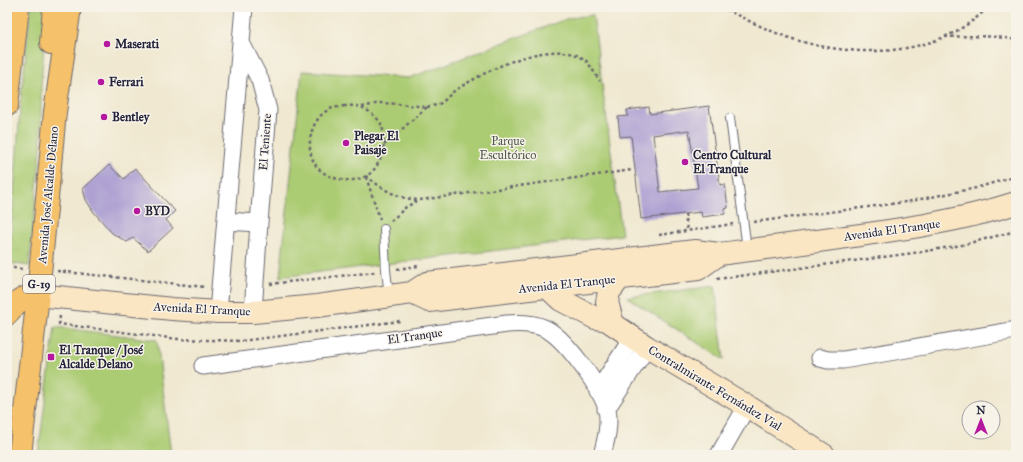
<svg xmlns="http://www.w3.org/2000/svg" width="1023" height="462" font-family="'IM FELL Great Primer',serif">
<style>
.green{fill:#accc73;stroke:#677757}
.building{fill:#afa2d3;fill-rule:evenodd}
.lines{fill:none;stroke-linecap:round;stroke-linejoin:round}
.service-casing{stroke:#6a676f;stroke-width:10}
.minor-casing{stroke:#6a676f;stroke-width:19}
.secondary-casing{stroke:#6a676f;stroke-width:24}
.primary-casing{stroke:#6a676f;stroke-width:24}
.path{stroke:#6a676f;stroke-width:2.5;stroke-dasharray:3 3;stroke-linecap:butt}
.service{stroke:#fff;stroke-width:8}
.minor{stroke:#fff;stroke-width:17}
.secondary{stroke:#fbe6c4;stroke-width:22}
.primary{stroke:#f5c16b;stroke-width:22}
.poi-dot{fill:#b5179e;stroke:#f7f3e8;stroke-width:1.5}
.labels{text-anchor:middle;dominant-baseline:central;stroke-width:3;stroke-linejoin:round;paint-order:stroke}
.shield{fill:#f7f3e8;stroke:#62616f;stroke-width:1}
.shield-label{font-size:11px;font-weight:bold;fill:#22223b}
.poi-label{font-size:12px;font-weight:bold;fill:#22223b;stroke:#f7f3e8;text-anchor:start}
.park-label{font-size:12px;fill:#4b554c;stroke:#f7f3e8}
.street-label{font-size:12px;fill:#22223b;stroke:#f7f3e8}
</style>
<rect width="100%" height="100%" fill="#f7f3e8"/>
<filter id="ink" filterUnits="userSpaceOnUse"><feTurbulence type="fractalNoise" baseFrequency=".025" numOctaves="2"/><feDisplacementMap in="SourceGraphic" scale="8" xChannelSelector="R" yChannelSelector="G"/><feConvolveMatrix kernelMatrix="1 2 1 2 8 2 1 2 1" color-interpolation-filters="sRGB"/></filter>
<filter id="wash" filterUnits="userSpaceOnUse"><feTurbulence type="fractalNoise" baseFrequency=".012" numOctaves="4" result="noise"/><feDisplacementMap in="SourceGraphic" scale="16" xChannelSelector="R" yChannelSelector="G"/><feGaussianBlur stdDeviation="0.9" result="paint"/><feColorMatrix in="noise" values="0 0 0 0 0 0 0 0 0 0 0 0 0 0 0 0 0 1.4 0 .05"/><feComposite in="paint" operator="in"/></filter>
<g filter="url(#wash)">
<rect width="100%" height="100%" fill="#f0e8d0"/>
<path class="green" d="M31,7h16l-6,80v62l-12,117 -20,-3 12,-167z
M593,15l29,220 -342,42 22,-206 107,7 160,-60z
M715,286l9,74 -97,-63z
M55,327l102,13 14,115h-133z"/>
<g id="blocks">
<path class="building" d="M709,106l11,79 5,-1 3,24 -4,1 1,5 -23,3 -1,-5 -60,7 -10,-83 -11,1 -2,-20 10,-1 -1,-6 22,-3 1,7zM689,130l9,58 -38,4 -7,-57z
M109,165l15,14 11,-11 40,43 -9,9 7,8 -25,23 -15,-13 -6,4 -15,-9 -19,-22 -7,-11 -3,-11z"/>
</g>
</g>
<g filter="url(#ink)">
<use href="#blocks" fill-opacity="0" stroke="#6a676f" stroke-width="1"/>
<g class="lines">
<defs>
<path id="service" d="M730,118l17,131
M384,229l2,41 3,26"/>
<path id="minor" d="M241,43l19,37 8,30 -9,113 -6,89
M226,221l33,2
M218,312l26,-305
M820,358l8,2h15l173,-30
M203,366l304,-42c13,-1 25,-1 37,4 20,8 57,60 63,81 3,16 -1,31 -5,46
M598,391l35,-54
M606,409l41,-62
M719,455l28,-49"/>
<path id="secondary" d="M544,269l2,17 15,14 34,18 12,2 40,27 100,59 77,49
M412,293l17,8 269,-32 21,-15
M38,295l134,14 46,3h35l64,-6 95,-13 15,-10 268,-32 24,3c42,-5 85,-11 127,-17 58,-8 114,-16 170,-34
M613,324l-6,-22 2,-10 11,-14"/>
<path id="primary" d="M51,43l3,-36
M7,105l11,-98
M7,314c9,-11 17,-19 31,-19
M20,455l18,-160 17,-183 15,-105"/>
</defs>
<use href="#service" class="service-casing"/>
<use href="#minor" class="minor-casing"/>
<use href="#secondary" class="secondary-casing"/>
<use href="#primary" class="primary-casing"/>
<path class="path" d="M721,7c24,12 49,25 75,33 63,19 144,17 192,-33
M1013,7l3,10
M945,37c23,-1 48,-2 71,3
M344,106c6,0 14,-1 19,2 6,3 15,10 18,16 7,16 1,44 -15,52 -15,8 -34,4 -46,-6 -17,-15 -12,-51 10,-61 4,-2 10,-2 14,-3z
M362,107l18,-4 19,1 28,3 -43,38
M427,107c4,-1 8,-1 12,-3 5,-2 9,-8 14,-12 6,-4 12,-8 18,-11 27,-16 83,-42 113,-22 6,4 11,16 16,22
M366,176c16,13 32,23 54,24l212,-30
M366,177l14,42
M685,214l2,17
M391,221l15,-14 13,-7
M754,222l152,-20 70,-14 40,-12
M659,235l74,-11
M7,267l15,2
M397,269l21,-3
M57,271l148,16
M717,279l204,-27 41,-7 54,-14
M270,284l105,-12
M60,316l-1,8 119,15 63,2 159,-20"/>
<use href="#service" class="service"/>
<use href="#minor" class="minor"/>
<use href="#secondary" class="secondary"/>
<use href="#primary" class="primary"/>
</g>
</g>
<g class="poi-dot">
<circle cx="107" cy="44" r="4"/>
<circle cx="101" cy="82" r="4"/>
<circle cx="104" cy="117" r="4"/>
<circle cx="346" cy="143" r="4"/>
<circle cx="685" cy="162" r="4"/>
<circle cx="137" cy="211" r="4"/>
<rect x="47" y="353" width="8" height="8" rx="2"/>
</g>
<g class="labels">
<rect class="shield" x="23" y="275" width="32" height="18" rx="3"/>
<g class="shield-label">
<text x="39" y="284">G-19</text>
</g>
<g class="poi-label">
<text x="115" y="44">Maserati</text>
<text x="109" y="82">Ferrari</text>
<text x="112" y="117">Bentley</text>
<text x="354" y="136">Plegar El<tspan x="354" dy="14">Paisaje</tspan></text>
<text x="693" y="155">Centro Cultural<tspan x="693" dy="14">El Tranque</tspan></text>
<text x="145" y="211">BYD</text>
<text x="59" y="350">El Tranque / José<tspan x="59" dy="14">Alcalde Delano</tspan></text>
</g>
<g class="park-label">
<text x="508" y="141">Parque<tspan x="508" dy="14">Escultórico</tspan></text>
</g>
<g class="street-label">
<text transform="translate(265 142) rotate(-86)">El Teniente</text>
<text transform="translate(48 195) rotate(-85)">Avenida José Alcalde Délano</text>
<text transform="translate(892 230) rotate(-8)">Avenida El Tranque</text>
<text transform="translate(567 284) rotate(-6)">Avenida El Tranque</text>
<text transform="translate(202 309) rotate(3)">Avenida El Tranque</text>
<text transform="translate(415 336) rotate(-8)">El Tranque</text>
<text transform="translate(715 388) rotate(31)">Contralmirante Fernández Vial</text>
</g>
</g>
<rect width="1023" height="462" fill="none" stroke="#f7f3e8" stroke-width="24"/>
<g transform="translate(981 420)"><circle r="19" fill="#f7f3e8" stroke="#a29fa3"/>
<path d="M0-3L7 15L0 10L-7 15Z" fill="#b5179e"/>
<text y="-6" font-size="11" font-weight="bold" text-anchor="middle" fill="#22223b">N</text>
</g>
</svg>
